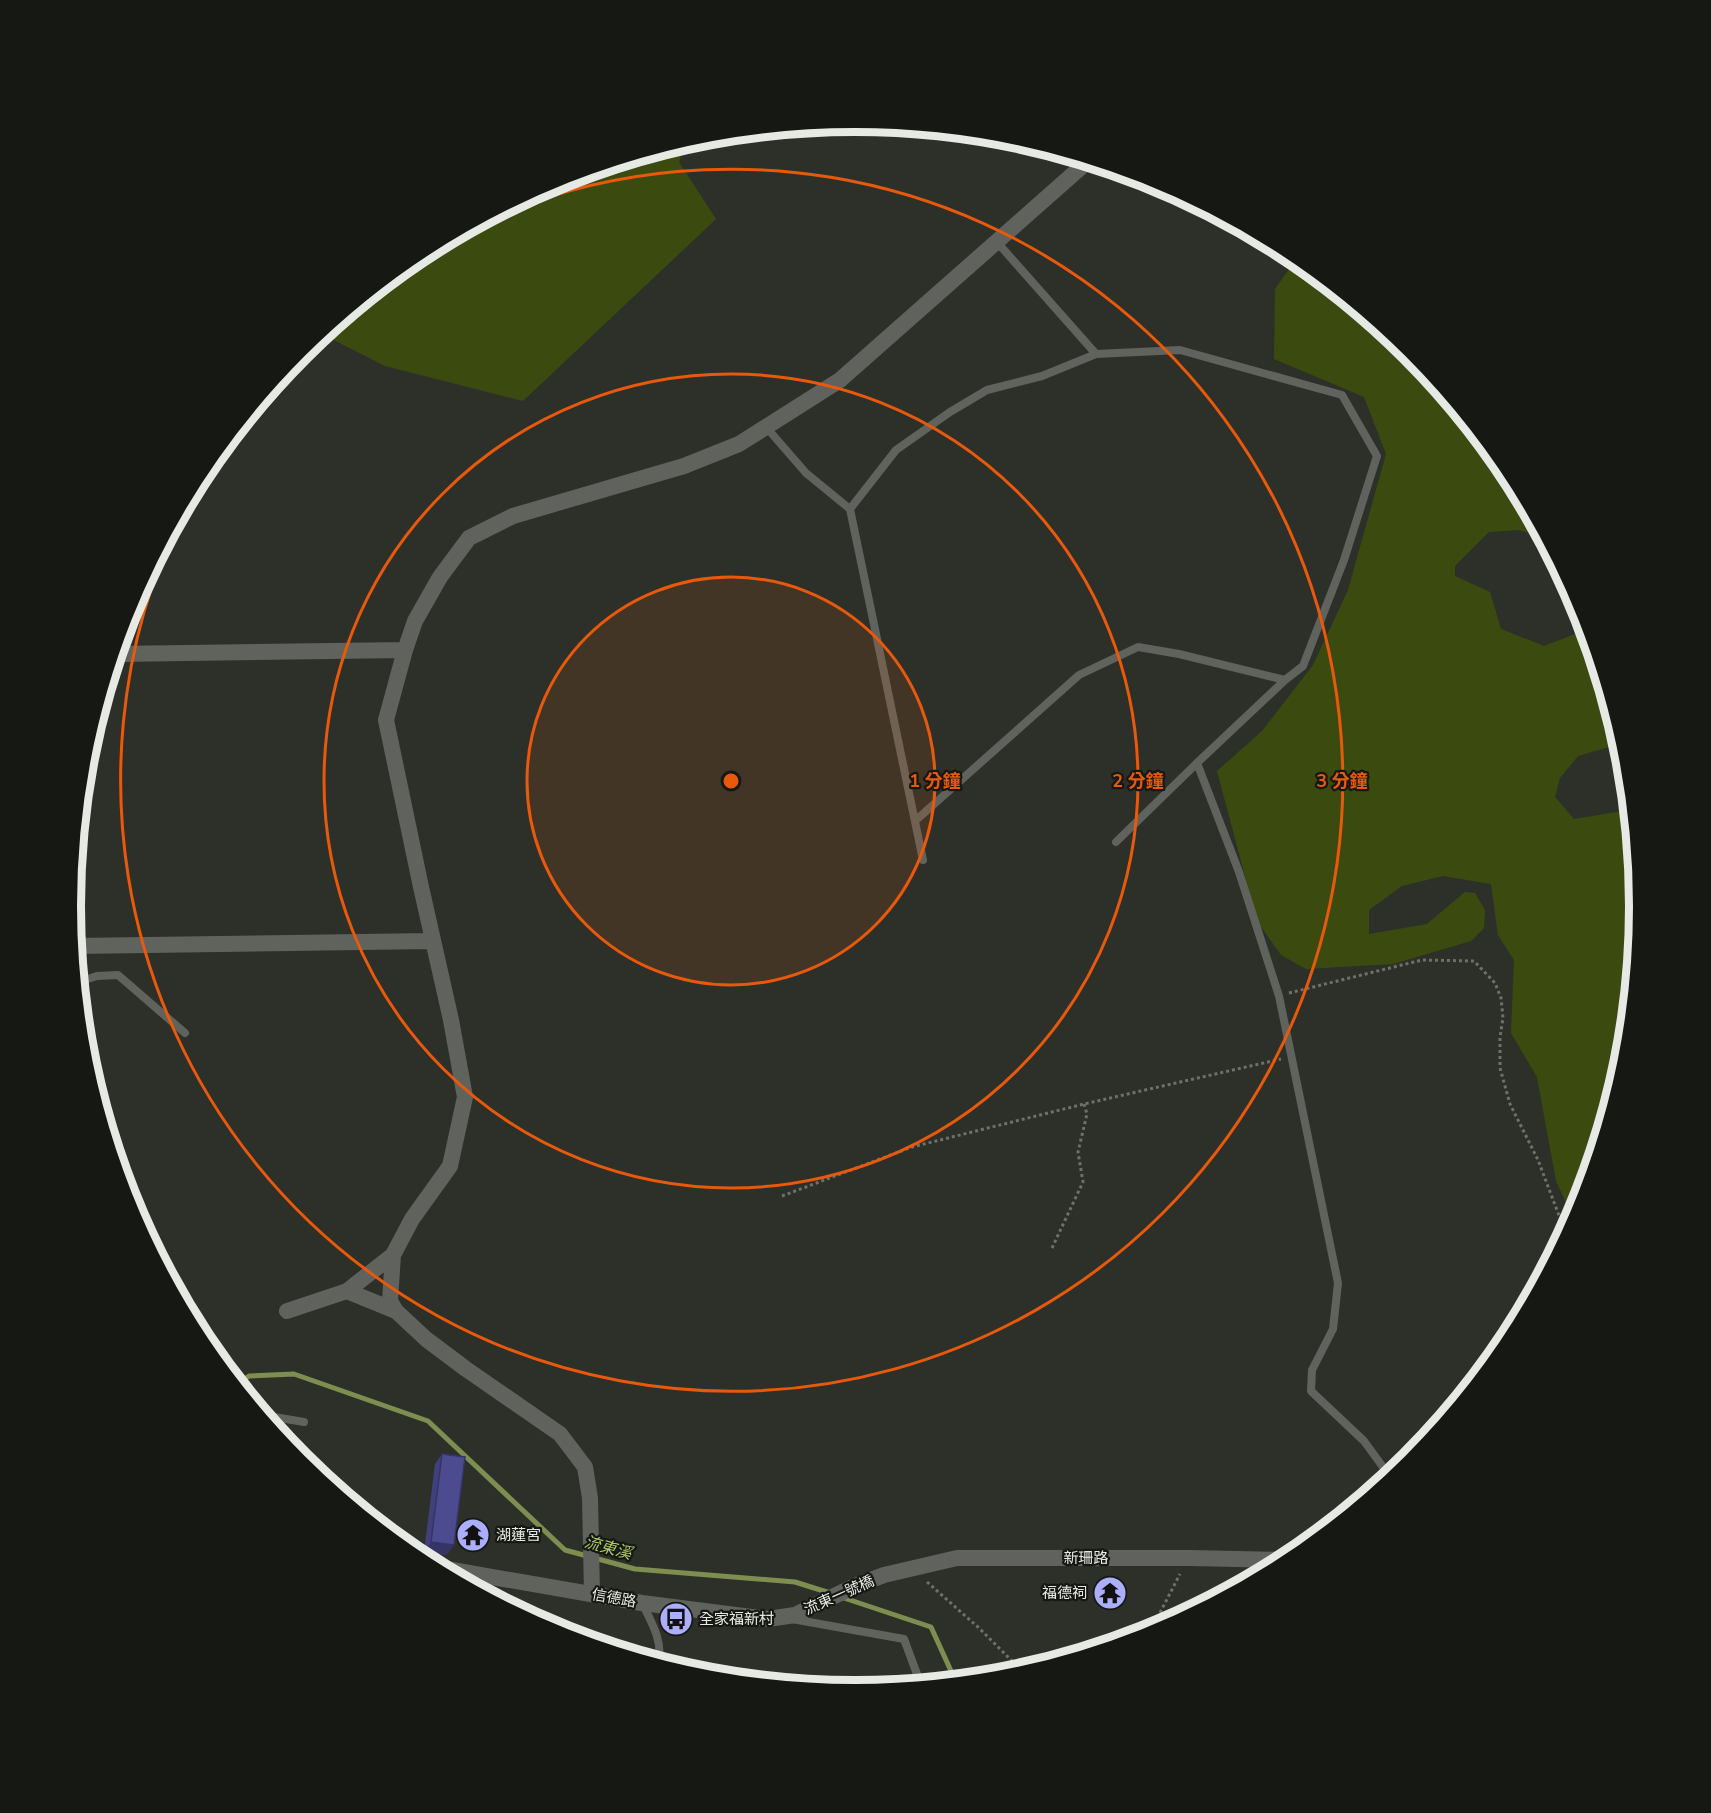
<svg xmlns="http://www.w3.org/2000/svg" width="1711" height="1813" font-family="'Nunito Sans','Noto Sans TC',sans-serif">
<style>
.green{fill:#3b4b10}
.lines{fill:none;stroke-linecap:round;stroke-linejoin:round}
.stream{stroke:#7e8e50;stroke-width:5}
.path{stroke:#6e716a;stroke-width:3;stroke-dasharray:3 3;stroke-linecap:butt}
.service{stroke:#60625e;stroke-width:8}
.minor{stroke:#60625e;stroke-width:16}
.tertiary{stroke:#60625e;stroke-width:16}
.wall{fill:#41407c}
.shaded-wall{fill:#353465}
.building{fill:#4c4b90;stroke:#353465;stroke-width:1.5}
.ring{fill:none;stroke:#e8590c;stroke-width:3}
.labels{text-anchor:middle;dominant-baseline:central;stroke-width:4.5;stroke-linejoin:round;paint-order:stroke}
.poi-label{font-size:15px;fill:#e7e9e4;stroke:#161814;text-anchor:start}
.street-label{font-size:15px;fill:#e7e9e4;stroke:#161814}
.water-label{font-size:16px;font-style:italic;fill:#adce62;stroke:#161814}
.rim{fill:none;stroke:#e7e9e4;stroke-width:8}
.centre{fill:#e8590c;stroke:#161814;stroke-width:3}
.ring-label{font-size:18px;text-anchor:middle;font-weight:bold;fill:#e8590c;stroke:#161814;stroke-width:4.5;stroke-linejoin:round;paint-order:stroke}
</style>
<rect width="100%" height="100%" fill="#2d3029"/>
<path class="green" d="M685,142l-6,20 37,57 -193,182 -138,-35 -63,-32 98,-80 135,-73z
M1297,258l114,94 97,119 36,66 -25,-7 -30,2 -34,34v10l35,16 11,37 43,17 44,-17 35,118 -7,-2 -38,11 -18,22 -5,19 19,22 49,-8h8l9,96 -15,153 -44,147 -7,13 -18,-39 -19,-104 -26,-44 3,-73 -16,-25 -7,-51 -48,-8 -41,10 -33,24v24l58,-10 38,-32 10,1 10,17 -1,18 -13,13 -78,23 -87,5 -25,-14 -24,-34 -40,-150 45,-40 51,-66 35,-75 38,-136 -22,-57 -90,-38 1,-70z"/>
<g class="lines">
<path class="stream" d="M237,1384l12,-8 45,-2 134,47 137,129 70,19 160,13 35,11
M841,1597l90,30 25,55"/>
<path class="path" d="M1289,993l133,-33 52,1 21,22 6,15 2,20 -3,19v31l10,36 28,56 28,74
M782,1196l130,-49 172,-43 197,-45
M1052,1248l31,-66 -5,-30 9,-38 -3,-10
M927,1582l52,46 44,44
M1149,1634l31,-60"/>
<path class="service" d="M996,241l100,113
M766,427l40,46 44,36 46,-59 54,-38 37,-22 55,-14 54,-22 84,-4 162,45 35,61 -33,104 -41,106 -18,14 -88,83 -81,79
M850,509l73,351
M1197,763l42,109 40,124 59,287 -5,46 -21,41 -1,21 53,50 27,37
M915,821l164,-146 59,-28 41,7 106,26
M78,982l19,-6 21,-1 67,58
M265,1418l9,-1 30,5
M642,1603c9,18 22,40 16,60
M792,1619l112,20 17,46"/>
<path class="minor" d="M116,654l289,-4
M74,946l358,-5
M347,1291l49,20
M287,1311l60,-20 46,-36
M592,1594l-2,-96 -5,-31 -25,-33 -94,-65 -40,-30 -30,-28 -6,-10 3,-46 19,-36 38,-53 15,-69 -14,-77 -30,-133 -35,-167 19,-70 10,-29 25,-44 29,-39 44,-22 171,-50 55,-22 101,-64 248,-219"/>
<path class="tertiary" d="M435,1567l207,36 126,16 27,-4 60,-29 29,-11 73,-17h232l102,2"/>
</g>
<path class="wall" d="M442,1454l5,101 -23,-3 11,-88z"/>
<path class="shaded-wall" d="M431,1542l23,3 -7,10 -23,-3z"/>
<path class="building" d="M442,1454l23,3 -11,88 -23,-3z"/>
<circle cx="731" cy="781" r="204" fill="#e8590c" fill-opacity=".12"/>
<g class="ring">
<circle cx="731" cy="781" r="204"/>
<circle cx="731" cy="781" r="407"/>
<path d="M416 257A611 611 0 1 1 210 462"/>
</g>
<defs>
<symbol id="temple-disc" viewBox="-11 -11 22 22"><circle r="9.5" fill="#abaffb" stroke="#161814"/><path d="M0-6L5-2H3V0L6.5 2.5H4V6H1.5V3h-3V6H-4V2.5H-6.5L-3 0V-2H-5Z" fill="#111"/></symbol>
<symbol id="bus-disc" viewBox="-11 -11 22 22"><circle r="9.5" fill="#abaffb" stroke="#161814"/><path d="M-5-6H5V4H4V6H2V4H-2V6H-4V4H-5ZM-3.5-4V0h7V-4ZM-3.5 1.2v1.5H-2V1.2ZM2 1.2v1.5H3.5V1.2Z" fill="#111"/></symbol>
</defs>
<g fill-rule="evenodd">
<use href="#temple-disc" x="454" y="1516" width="38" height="38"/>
<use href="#temple-disc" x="1091" y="1574" width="38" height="38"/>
<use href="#bus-disc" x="657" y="1600" width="38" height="38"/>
</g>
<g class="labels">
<g class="poi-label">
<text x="496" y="1535">湖蓮宮</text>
<text x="1087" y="1593" text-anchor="end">福德祠</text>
<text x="699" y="1619">全家福新村</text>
</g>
<g class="street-label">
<text x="1086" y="1558">新珊路</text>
<text transform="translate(839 1595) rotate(-24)">流東一號橋</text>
<text transform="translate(614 1598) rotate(10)">信德路</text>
</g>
<g class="water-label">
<text transform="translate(608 1548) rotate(15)">流東溪</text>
</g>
</g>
<path d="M0 0H1711V1813H0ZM81 906a774 774 0 1 1 1548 0a774 774 0 1 1-1548 0Z" fill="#161814" fill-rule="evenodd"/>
<path class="rim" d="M81 906a774 774 0 1 1 1548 0a774 774 0 1 1-1548 0Z"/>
<circle cx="731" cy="781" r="9" class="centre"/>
<g class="ring-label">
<text x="935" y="787">1 分鐘</text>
<text x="1138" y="787">2 分鐘</text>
<text x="1342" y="787">3 分鐘</text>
</g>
</svg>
